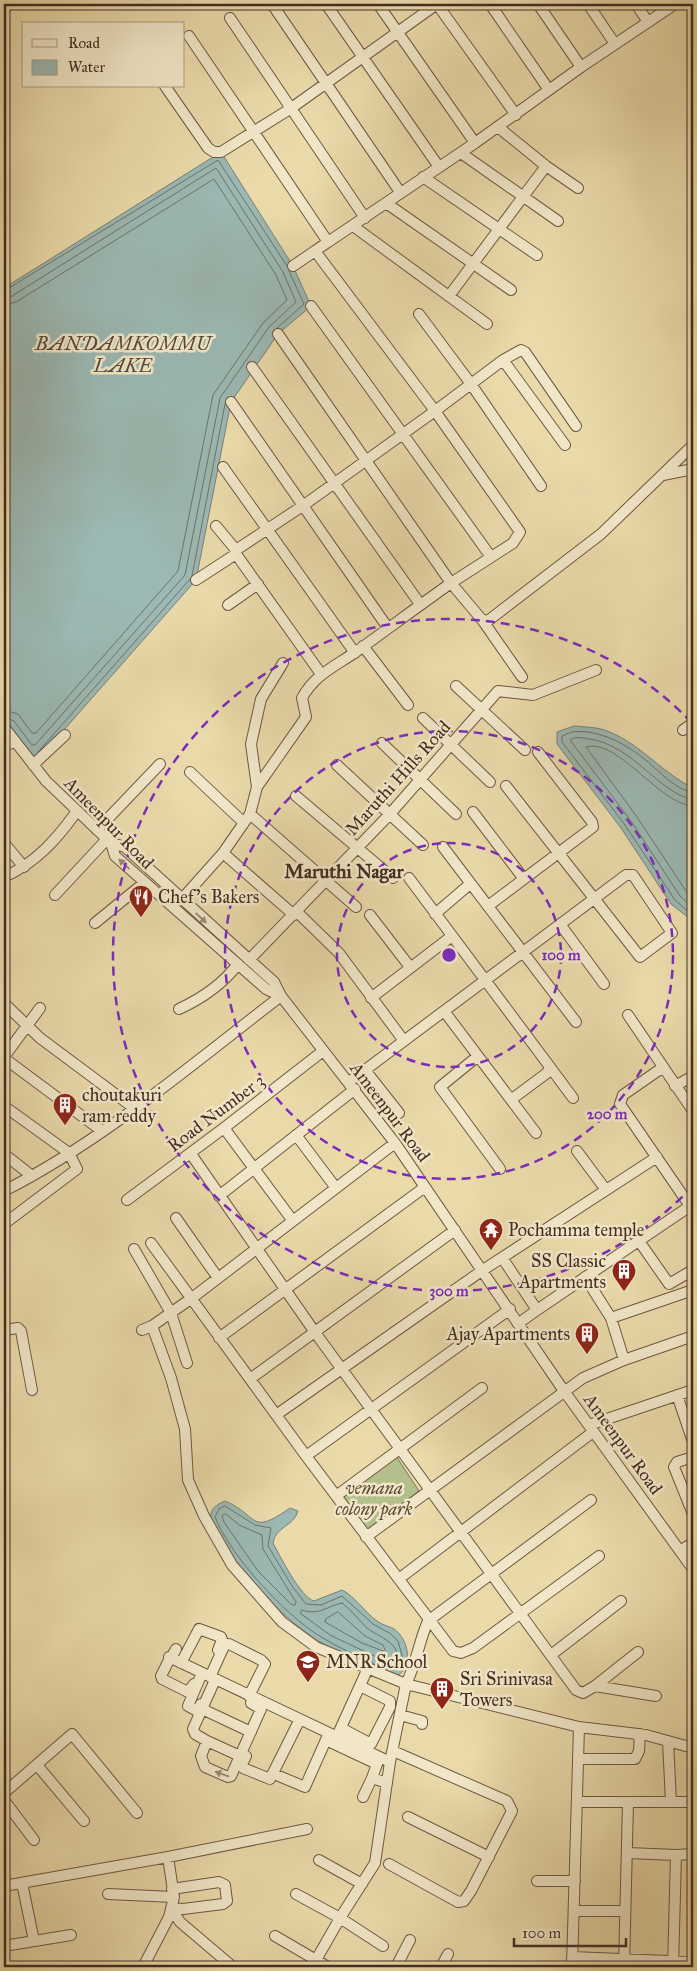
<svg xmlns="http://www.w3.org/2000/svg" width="697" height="1971" font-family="'IM FELL Great Primer',serif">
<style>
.green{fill:#b3c08b;stroke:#7b7656}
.water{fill:#9bb8b2;stroke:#788078}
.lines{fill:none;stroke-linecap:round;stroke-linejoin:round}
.shore{stroke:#6f726a;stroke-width:1}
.minor-casing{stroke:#6d5844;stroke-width:12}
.minor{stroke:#f1e7c8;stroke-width:10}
.oneway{fill:#9a8a75}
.ring{fill:none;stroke:#7b2cbf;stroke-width:2.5;stroke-dasharray:9 6}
.labels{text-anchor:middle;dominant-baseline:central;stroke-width:5;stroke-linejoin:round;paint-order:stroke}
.street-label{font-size:18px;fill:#432c22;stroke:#f1e7c8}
.poi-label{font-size:18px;fill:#432c22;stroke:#f1e7c8;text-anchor:start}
.park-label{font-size:18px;font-style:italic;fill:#594a37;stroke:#f1e7c8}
.water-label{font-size:19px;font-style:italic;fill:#55483f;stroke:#f1e7c8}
.neighbourhood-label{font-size:19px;font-weight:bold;fill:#432c22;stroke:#f1e7c8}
.centre{fill:#7b2cbf;stroke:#f1e7c8;stroke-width:2.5}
.ring-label{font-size:15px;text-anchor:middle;font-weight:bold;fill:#7b2cbf;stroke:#f1e7c8;stroke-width:5;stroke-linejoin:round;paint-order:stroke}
</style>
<rect width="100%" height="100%" fill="#eadaaa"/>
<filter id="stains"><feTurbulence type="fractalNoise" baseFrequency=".004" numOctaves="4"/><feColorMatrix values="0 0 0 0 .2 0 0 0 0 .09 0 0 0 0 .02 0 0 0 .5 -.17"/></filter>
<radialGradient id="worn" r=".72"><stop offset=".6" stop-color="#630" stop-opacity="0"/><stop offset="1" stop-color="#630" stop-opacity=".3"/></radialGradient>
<path class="green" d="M396,1456l23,35 -52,39 -29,-32z"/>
<path class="water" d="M221,152l72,114 18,40 -33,28 -47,68 -35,178 -163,185 -29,-39v-438z
M574,726c9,1 19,1 27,3 37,11 59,43 92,59v133l-22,-17 -50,-76 -64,-84v-12z
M225,1501c34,14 24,36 65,7l8,3c-4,15 -23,16 -25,32 7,13 28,55 41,58l28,-11c14,7 22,22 35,31 5,4 12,5 17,8 15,11 19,35 4,47 -25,-9 -50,-17 -73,-31 -41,-24 -84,-70 -107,-112 -3,-6 -9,-13 -7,-20 2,-7 8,-9 14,-12z"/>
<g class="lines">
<path class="shore" d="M4,291l214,-131 69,106
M4,298l8,-2 204,-128 67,104 13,30 -27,25 -49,71 -35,177 -150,170h-3l-18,-24 -10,-4
M4,305l12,-3 198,-123 62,96 11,25 -24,23 -50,72 -35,176 -142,162h-4l-14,-19 -14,-4
M277,328l27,-24 -15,-33
M192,576l33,-172
M38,752l152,-173
M693,792c-19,-2 -35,-23 -50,-34 -16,-13 -35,-23 -55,-26 -10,-1 -17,-1 -26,4v6l63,83 50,75 18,16
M693,799c-30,-2 -61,-55 -104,-60 -7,-1 -13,-3 -19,1l61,81 49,75 13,12
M693,806c-33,-1 -76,-69 -107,-59l51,70 49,74 7,7
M225,1506l30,19 16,3 -3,18 24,40 14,18 15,1 21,-9 31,28 18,10 7,7 5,18 -3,9c-9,7 -23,-3 -32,-7 -24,-11 -49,-23 -69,-40 -29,-24 -70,-69 -84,-104l4,-8z
M226,1514l13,11 23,10 1,14 33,53 -1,3h-3l-34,-34 -34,-49 -2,-6z
M342,1603c9,7 17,17 25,25 11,9 38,16 28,36h-4l-61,-29 -30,-22 2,-3c17,6 25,-4 40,-7z
M338,1612l27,24 18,9 3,7 -24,-9 -37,-21 1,-3z"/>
<defs>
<path id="minor" d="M272,4l128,188
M326,4l113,163
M378,4l97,139
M437,4l79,111
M490,4l59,86
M588,4l27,40
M636,4l12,18
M230,18l135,200
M189,36l139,206 -13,9 120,160 -131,94 -68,45v4l85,120
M581,67l94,-63
M165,86l43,62 6,4h7l69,-43 147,-105
M498,127l48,39 32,22
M461,153l97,68
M423,177l114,78
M386,203l125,87
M353,226l134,98
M328,242l147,-99 106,-76 -43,-63
M293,266l22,-15
M449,296l97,-130
M311,306l180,251
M419,314l52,70 70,102
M278,334l173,249 62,-40 7,-11 -85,-121 68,-51 18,-10 4,2 51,74
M503,360l62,85
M252,367l168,237
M231,402l157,226
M223,467l132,186
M663,475l30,-6
M216,526l20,24
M196,580l40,-26
M228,605l30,-21
M483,621l39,56
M363,646l45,59
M456,686l69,64
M423,718l67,64
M4,727l42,54 65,62 4,13 151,133 15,7 114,147 169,248 129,178
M683,730l10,-7
M382,743l74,71
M4,746l10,-4
M33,765l32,-30
M337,765l86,80
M190,772l54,51
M257,787l-6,-43 10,-45 22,-36
M296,796l97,82
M473,812l51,67
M250,814l106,93
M97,830l63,-66
M4,843l20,24
M111,843l14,4 149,135 7,14
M443,847l133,175
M223,853l71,62
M4,877c32,-14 53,-38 73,-66
M409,878l141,189 -3,6 -35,26
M55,895l52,-56
M181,900l42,-47 27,-39 7,-27 49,-70 -4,-19c13,-24 34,-32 55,-47 32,-23 63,-46 94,-68l32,38 6,-1 112,-86 92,-89
M488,906l105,-79 -1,-5 -54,-70
M297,912l42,41 65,88
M435,914l35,-30
M370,915l40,52
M95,923l49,-40
M560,924l44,60
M249,960l140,-145 109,-124 35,4 63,-25
M371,998l81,-62
M4,1003l36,35 94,70
M179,1009c24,-11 43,-24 59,-45
M444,1011l92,122
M628,1015l65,96
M478,1056l-38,31 60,82
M4,1057l36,-49
M4,1058l98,73
M550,1067l23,31
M662,1068l-39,27 -3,9 70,102
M365,1070l34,43
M349,1082c93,-69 185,-138 277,-207h7l39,58 -32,24c-45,-57 -89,-114 -134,-171
M675,1086l18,-10
M4,1106l65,47 8,16 -73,55
M224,1128l69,93
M296,1135l40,53
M577,1151l29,39
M4,1154l28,22
M191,1154l123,177 262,359 7,3 12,-7 43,-34
M4,1191c100,-51 188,-127 277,-195
M219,1196l136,-107
M127,1200l97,-72 99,-77
M176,1218l42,60
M639,1241l30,43 24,-14
M151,1243l155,213 147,195 8,2 12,-5 126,-92
M134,1249l37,64 16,50
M503,1259l34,51 156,-106
M585,1277l26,41
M519,1323l18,-13
M152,1326l19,52 14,51 3,51 16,36 28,49 50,57 34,25 90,37 173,43 67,8 47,13
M4,1330l14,-2 3,3 11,59
M142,1330l10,-4 40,-28 203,-155
M219,1338l206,-151
M624,1360l-13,-42 82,-28
M250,1379l205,-149
M677,1395l16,47
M276,1415l207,-145 174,-113
M589,1425l104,-35
M306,1456l204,-147
M693,1457l-16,5 -3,5 19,47
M336,1496l146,-108
M366,1537l217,-159 41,-18 69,-24
M681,1550l12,-7
M404,1575l189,-143
M551,1655l70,-54
M169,1657l221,105
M170,1658l-9,18 1,3 26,13 6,-8
M171,1658l5,-9
M181,1663l18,-34 22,8 1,3 -4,10
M210,1677l15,-33h4l32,16 4,4 -16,32
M215,1680l-22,49 2,5 12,7 -6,15 4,11 23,10 3,-1 30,-67 -10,-6
M595,1686l61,10
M201,1704l-4,7 -9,-5 14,-33
M202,1709l49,23
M400,1715l22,6v3
M341,1728l30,16 19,-37v-6l-30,-15
M338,1734l30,-66
M326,1740l51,24 -5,14 15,5
M207,1741l33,15
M668,1741l3,61
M246,1756l-4,8 1,4 27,11 30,-60
M578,1759h57l4,-8 1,-17
M37,1765l47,56
M274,1774l31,13 24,-54
M4,1793l68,-59 65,79
M363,1797l9,-19
M4,1800l30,40
M578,1802h115
M408,1817l81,40
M628,1853l48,2 -3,112
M676,1855l17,-1
M319,1860l43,24
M389,1864l69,38 6,-1 7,-10 41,-80 -5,-10 -114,-50
M537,1881h38
M22,1883l12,58
M4,1886l164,-29 139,-28
M108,1894l66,3
M296,1894l44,24 43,28
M171,1908l12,1 40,-5 4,-3 -2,-16 -6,-3 -47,7
M171,1908l9,14 53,45
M574,1911h51
M275,1936l53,31
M4,1946l67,-11
M572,1957l121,5
M143,1967l26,-50 5,-20 -6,-40
M312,1967l28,-49 35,-55 15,-101 16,-78c10,-19 13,-43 22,-63l163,-121
M396,1967l14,-27
M441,1967l7,-13
M572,1967l7,-240
M624,1967l4,-164"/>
</defs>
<use href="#minor" class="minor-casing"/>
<use href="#minor" class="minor"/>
</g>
<defs><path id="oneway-solid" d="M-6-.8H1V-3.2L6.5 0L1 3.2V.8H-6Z" transform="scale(1.25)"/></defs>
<g class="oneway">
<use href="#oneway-solid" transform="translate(124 864) rotate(-137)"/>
<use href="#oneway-solid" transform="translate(201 918) rotate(43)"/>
<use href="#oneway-solid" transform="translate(222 1774) rotate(-161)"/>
</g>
<g class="ring">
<circle cx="449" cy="955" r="112"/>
<circle cx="449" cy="955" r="224"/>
<path d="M693 1186A336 336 0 1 1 693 724"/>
</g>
<defs>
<symbol id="restaurant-pin" viewBox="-11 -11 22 30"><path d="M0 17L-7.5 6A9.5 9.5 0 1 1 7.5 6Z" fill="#8f2418" stroke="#f1e7c8"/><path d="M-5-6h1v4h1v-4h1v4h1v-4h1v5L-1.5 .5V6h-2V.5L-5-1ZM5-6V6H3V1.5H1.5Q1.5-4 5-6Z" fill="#fff"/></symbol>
<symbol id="building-pin" viewBox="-11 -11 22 30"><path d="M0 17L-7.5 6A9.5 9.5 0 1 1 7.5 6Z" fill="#8f2418" stroke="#f1e7c8"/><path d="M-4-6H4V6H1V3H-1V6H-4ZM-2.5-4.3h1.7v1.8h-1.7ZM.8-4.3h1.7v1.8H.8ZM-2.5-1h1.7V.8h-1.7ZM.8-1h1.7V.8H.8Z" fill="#fff"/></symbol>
<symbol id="temple-pin" viewBox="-11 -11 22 30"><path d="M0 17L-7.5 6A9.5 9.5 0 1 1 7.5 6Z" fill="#8f2418" stroke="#f1e7c8"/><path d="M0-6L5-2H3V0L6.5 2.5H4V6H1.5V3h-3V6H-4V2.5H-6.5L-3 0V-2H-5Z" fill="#fff"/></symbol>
<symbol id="school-pin" viewBox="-11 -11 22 30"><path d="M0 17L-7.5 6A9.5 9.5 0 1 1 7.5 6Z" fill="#8f2418" stroke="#f1e7c8"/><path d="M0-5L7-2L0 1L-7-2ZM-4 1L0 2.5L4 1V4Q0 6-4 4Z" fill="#fff"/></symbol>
</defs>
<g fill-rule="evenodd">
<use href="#restaurant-pin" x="127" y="883" width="28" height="38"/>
<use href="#building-pin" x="51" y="1091" width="28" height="38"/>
<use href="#temple-pin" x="477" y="1216" width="28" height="38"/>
<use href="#building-pin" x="610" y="1257" width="28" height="38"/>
<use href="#building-pin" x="573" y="1320" width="28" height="38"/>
<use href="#school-pin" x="294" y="1648" width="28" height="38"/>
<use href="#building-pin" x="428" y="1675" width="28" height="38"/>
</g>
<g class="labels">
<g class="street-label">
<text transform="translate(398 778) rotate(-48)">Maruthi Hills Road</text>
<text transform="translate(109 823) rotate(46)">Ameenpur Road</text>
<text transform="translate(390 1112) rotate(53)">Ameenpur Road</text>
<text transform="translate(216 1113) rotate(-37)">Road Number 3</text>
<text transform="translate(623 1444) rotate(54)">Ameenpur Road</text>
</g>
<g class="poi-label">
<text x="158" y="897">Chef's Bakers</text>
<text x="82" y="1095">choutakuri<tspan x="82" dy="21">ram reddy</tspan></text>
<text x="508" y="1230">Pochamma temple</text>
<text x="606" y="1261" text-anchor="end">SS Classic<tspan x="606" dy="21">Apartments</tspan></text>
<text x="570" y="1334" text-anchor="end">Ajay Apartments</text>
<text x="326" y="1662">MNR School</text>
<text x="460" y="1679">Sri Srinivasa<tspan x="460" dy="21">Towers</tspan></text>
</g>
<g class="park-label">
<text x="374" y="1488">vemana<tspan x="374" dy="21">colony park</tspan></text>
</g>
<g class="water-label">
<text x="123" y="343">BANDAMKOMMU<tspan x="123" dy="22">LAKE</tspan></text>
</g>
<g class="neighbourhood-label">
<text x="344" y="871">Maruthi Nagar</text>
</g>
</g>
<circle cx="449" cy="955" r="8" class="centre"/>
<g class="ring-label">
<text x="561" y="960">100 m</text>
<text x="607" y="1119">200 m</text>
<text x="449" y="1296">300 m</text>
</g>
<rect width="697" height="1971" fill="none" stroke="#eadaaa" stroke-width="20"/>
<rect x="5" y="5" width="687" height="1961" fill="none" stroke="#432c22" stroke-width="2.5"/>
<rect x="10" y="10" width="677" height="1951" fill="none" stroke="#432c22"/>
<rect x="22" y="22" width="162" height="65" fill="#f1e7c8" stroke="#ab9c86"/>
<rect x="32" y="39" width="25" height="8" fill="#f1e7c8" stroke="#ab9c86"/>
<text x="68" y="48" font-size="15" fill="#432c22">Road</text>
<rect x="32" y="60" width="25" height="15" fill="#9bb8b2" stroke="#ab9c86"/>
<text x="68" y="72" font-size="15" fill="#432c22">Water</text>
<path d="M514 1938v8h112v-8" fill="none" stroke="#432c22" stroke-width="2.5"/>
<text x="522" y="1938" font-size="15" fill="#432c22" stroke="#f1e7c8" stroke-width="4" paint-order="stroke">100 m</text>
<rect width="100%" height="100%" filter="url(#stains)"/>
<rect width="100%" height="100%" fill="url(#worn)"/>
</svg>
